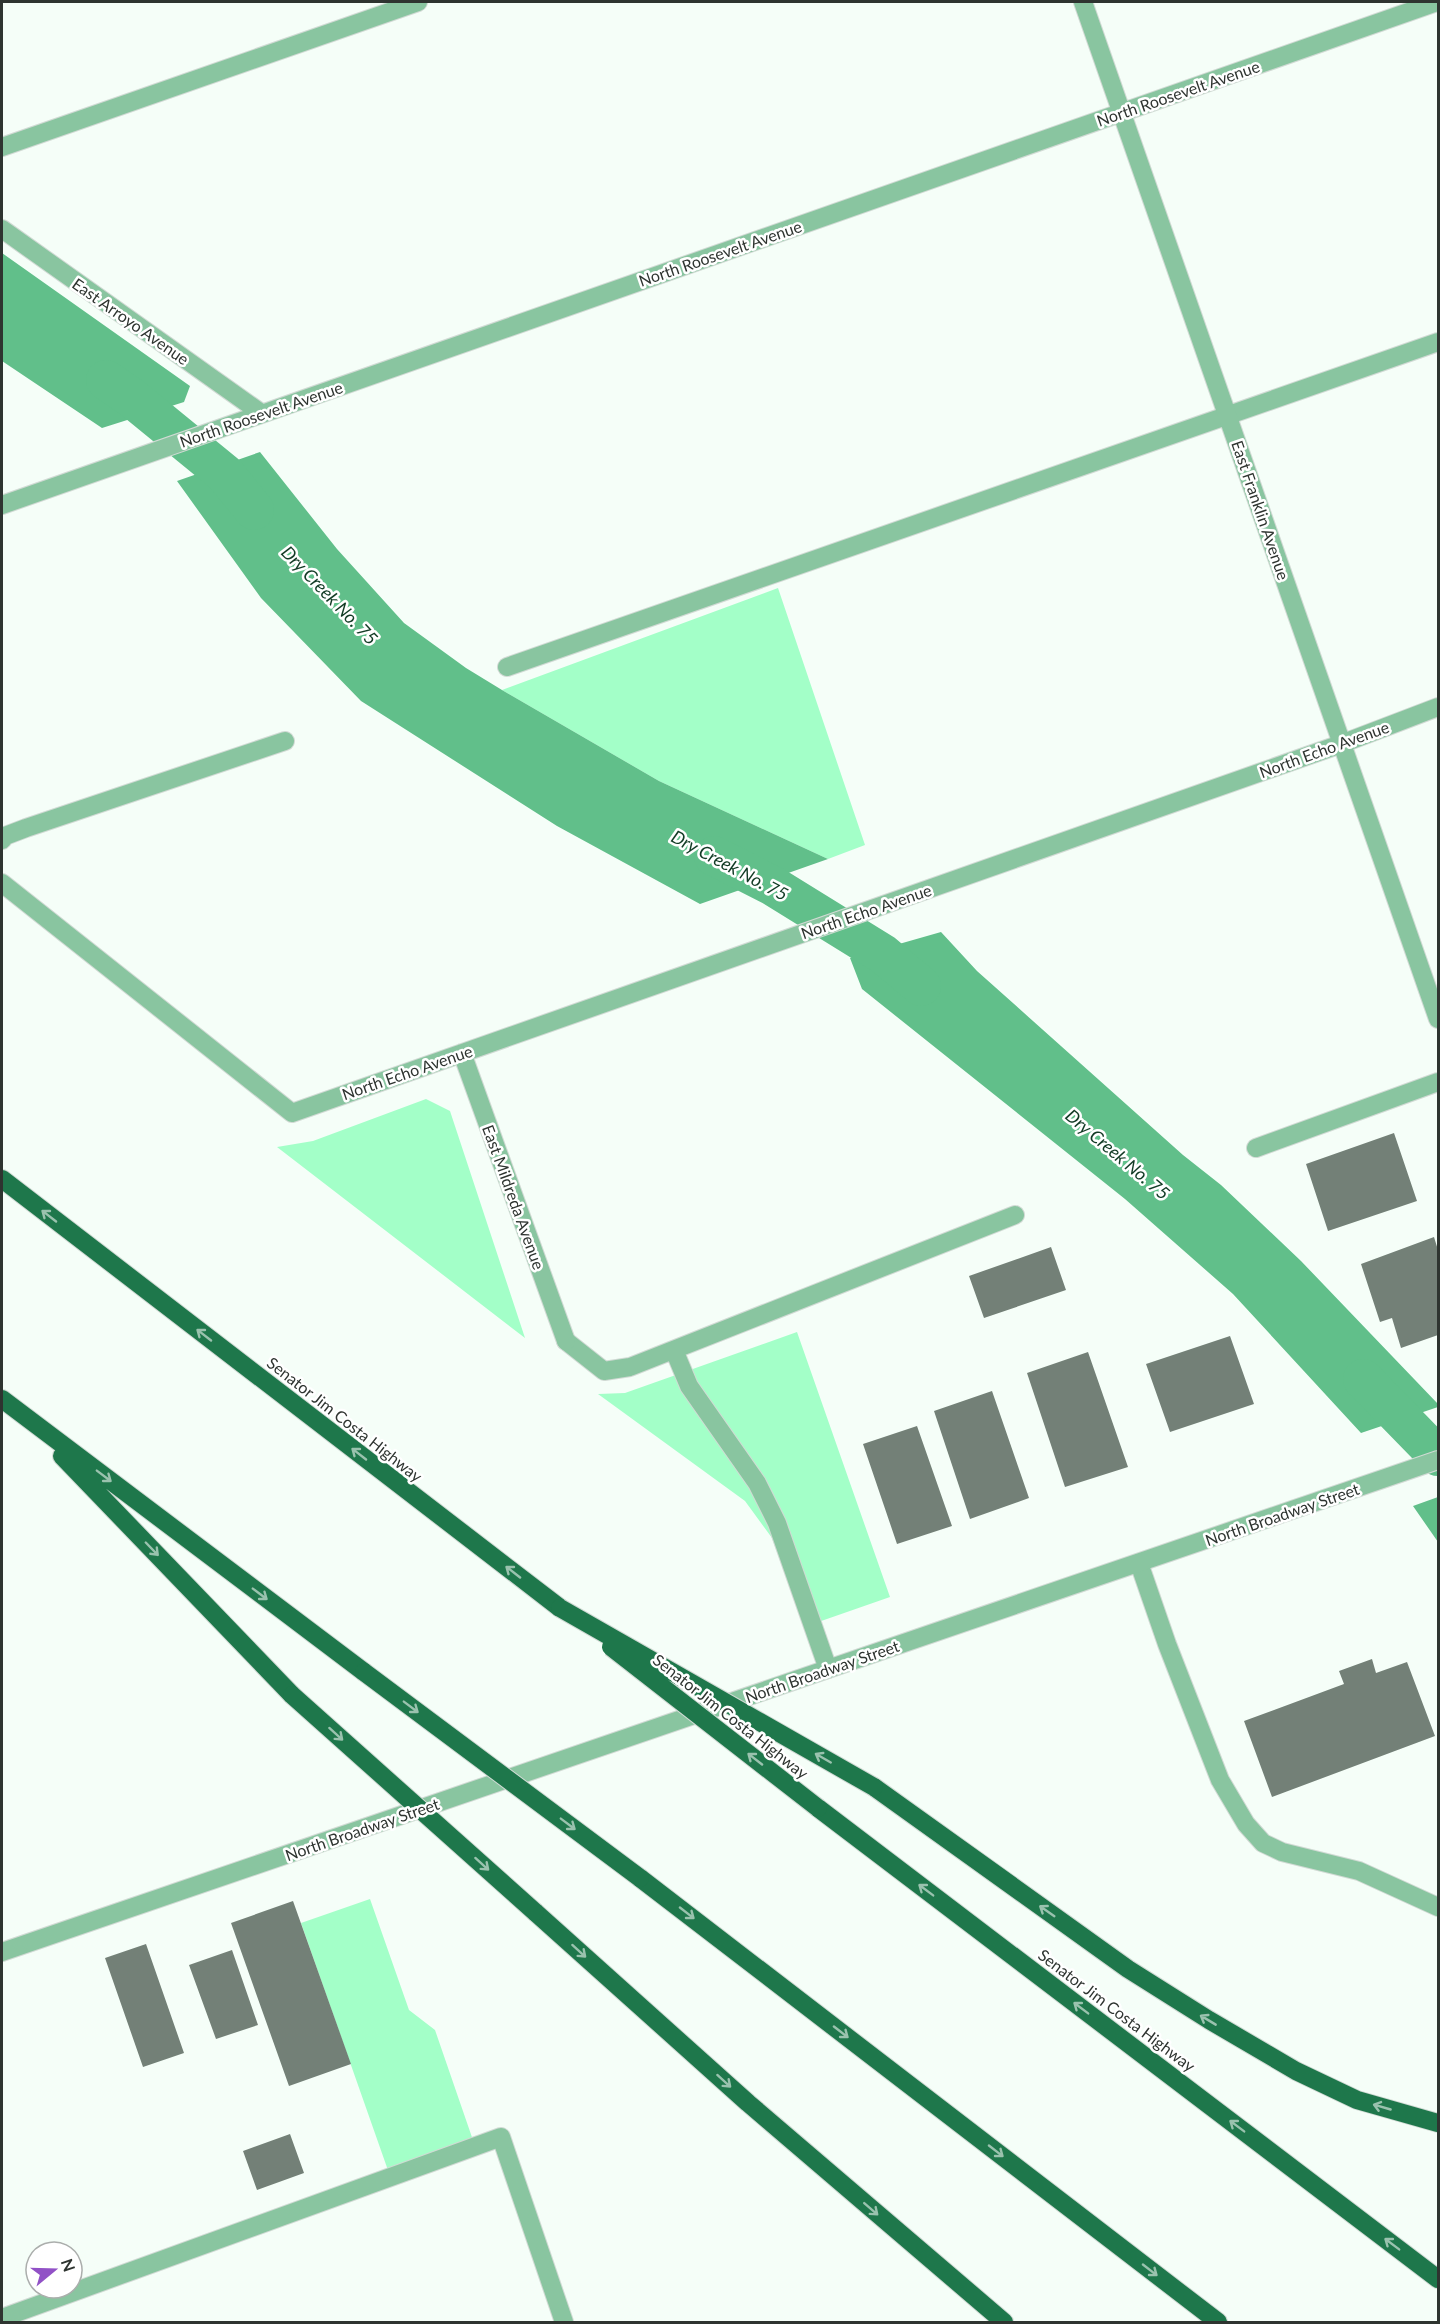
<svg xmlns="http://www.w3.org/2000/svg" width="1440" height="2324" font-family="Lato,sans-serif">
<style>
.green{fill:#a3ffc8}
.water{fill:#61bf8a}
.lines{fill:none;stroke-linecap:round;stroke-linejoin:round}
.canal{stroke:#61bf8a;stroke-width:40}
.building{fill:#738077}
.service-casing{stroke:#d1dad4;stroke-width:20}
.minor-casing{stroke:#d1dad4;stroke-width:20}
.motorway-casing{stroke:#d1dad4;stroke-width:20}
.service{stroke:#89c5a0;stroke-width:18}
.minor{stroke:#89c5a0;stroke-width:18}
.motorway{stroke:#1e774b;stroke-width:18}
.motorway-bridge-casing{stroke:#d1dad4;stroke-width:20;stroke-linecap:butt}
.motorway-bridge{stroke:#1e774b;stroke-width:18}
.oneway{stroke:#9ac2ae}
.labels{text-anchor:middle;dominant-baseline:central;stroke-width:5;stroke-linejoin:round;paint-order:stroke}
.street-label{font-size:16px;fill:#2e3430;stroke:#fff}
.water-label{font-size:18px;font-style:italic;fill:#123b25;stroke:#fff}
</style>
<rect width="100%" height="100%" fill="#f5fef8"/>
<path class="green" d="M778,588l87,257 -37,14 -169,-78 -157,-91z
M426,1099l24,12 75,227 -248,-191 36,-6z
M797,1332l93,265 -86,30 -32,-89 -27,-37 -147,-107 27,-1z
M370,1899l39,111 26,20 40,116 -85,30 -89,-253z"/>
<path class="water" d="M2,253l188,133 -6,16 -82,26 -100,-67z
M260,452l77,97 67,74 62,45 36,22 157,91 169,78 -128,45 -143,-78 -196,-125 -100,-103 -84,-117z
M941,932l36,39 206,184 38,30 80,76 137,143v3l-77,26 -128,-139 -108,-95 -263,-210 -12,-31z
M1438,1497v45l-25,-36z"/>
<g class="lines">
<path class="canal" d="M106,380l26,18 93,76 29,36
M714,856l59,30 110,68 38,32
M1363,1379l75,77"/>
</g>
<path class="building" d="M1394,1133l23,68 -89,30 -22,-67z
M1434,1237l4,13v85l-37,13 -9,-30 -12,4 -19,-58z
M1051,1247l15,43 -82,28 -15,-42z
M1230,1336l24,68 -84,28 -24,-68z
M1088,1352l40,115 -63,20 -38,-114z
M992,1391l37,107 -59,21 -36,-108z
M917,1426l35,100 -55,18 -34,-100z
M1372,1659l4,14 31,-11 28,74 -163,61 -28,-76 100,-37 -5,-13z
M293,1901l58,163 -62,22 -58,-163z
M146,1944l38,109 -41,14 -38,-109z
M232,1950l26,75 -42,14 -27,-74z
M290,2134l14,39 -47,17 -14,-39z"/>
<g class="lines">
<defs>
<path id="service" d="M2,147l416,-145
M507,667l931,-325
M2,840l3,-4 21,-8 259,-87
M1256,1148l182,-66
M566,1341l38,30 26,-4 385,-152
M674,1350l15,36 68,97 20,40 51,146
M1139,1563l28,81 53,136 26,44 17,19 19,9 77,19 79,36
M2,2318l499,-181 63,185"/>
<path id="minor" d="M1083,2l355,1017
M2,229l259,184
M2,505l1435,-503
M2,883l290,230 1049,-369 97,-37
M462,1053l104,288
M2,1952l1436,-492"/>
<path id="motorway" d="M2,1179l558,429
M2,1399l362,273
M62,1456l230,239
M874,1787l254,182 81,51 87,51 61,29 81,23
M818,1808l620,471
M640,1878l578,444
M535,1912l213,191 256,219"/>
</defs>
<use href="#service" class="service-casing"/>
<use href="#minor" class="minor-casing"/>
<use href="#motorway" class="motorway-casing"/>
<use href="#service" class="service"/>
<use href="#minor" class="minor"/>
<use href="#motorway" class="motorway"/>
<defs>
<path id="motorway-bridge" d="M560,1608l314,179
M611,1647l207,161
M364,1672l276,206
M292,1695l243,217"/>
</defs>
<use href="#motorway-bridge" class="motorway-bridge-casing"/>
<use href="#motorway-bridge" class="motorway-bridge"/>
</g>
<defs><path id="oneway-shaft" d="M-6 0H5M1.5-3L5.5 0L1.5 3" fill="none" stroke-width="1.6" stroke-linecap="round" stroke-linejoin="round" transform="scale(1.5)"/></defs>
<g class="oneway">
<use href="#oneway-shaft" transform="translate(49 1216) rotate(-142)"/>
<use href="#oneway-shaft" transform="translate(204 1335) rotate(-142)"/>
<use href="#oneway-shaft" transform="translate(359 1454) rotate(-142)"/>
<use href="#oneway-shaft" transform="translate(104 1476) rotate(37)"/>
<use href="#oneway-shaft" transform="translate(152 1549) rotate(46)"/>
<use href="#oneway-shaft" transform="translate(513 1572) rotate(-142)"/>
<use href="#oneway-shaft" transform="translate(260 1594) rotate(37)"/>
<use href="#oneway-shaft" transform="translate(411 1707) rotate(37)"/>
<use href="#oneway-shaft" transform="translate(336 1734) rotate(42)"/>
<use href="#oneway-shaft" transform="translate(823 1758) rotate(-150)"/>
<use href="#oneway-shaft" transform="translate(755 1759) rotate(-142)"/>
<use href="#oneway-shaft" transform="translate(568 1824) rotate(37)"/>
<use href="#oneway-shaft" transform="translate(482 1864) rotate(42)"/>
<use href="#oneway-shaft" transform="translate(926 1890) rotate(-143)"/>
<use href="#oneway-shaft" transform="translate(1047 1911) rotate(-145)"/>
<use href="#oneway-shaft" transform="translate(687 1913) rotate(38)"/>
<use href="#oneway-shaft" transform="translate(579 1951) rotate(42)"/>
<use href="#oneway-shaft" transform="translate(1081 2008) rotate(-143)"/>
<use href="#oneway-shaft" transform="translate(1208 2020) rotate(-149)"/>
<use href="#oneway-shaft" transform="translate(841 2032) rotate(38)"/>
<use href="#oneway-shaft" transform="translate(724 2081) rotate(42)"/>
<use href="#oneway-shaft" transform="translate(1382 2107) rotate(-164)"/>
<use href="#oneway-shaft" transform="translate(1237 2126) rotate(-143)"/>
<use href="#oneway-shaft" transform="translate(996 2151) rotate(38)"/>
<use href="#oneway-shaft" transform="translate(871 2209) rotate(41)"/>
<use href="#oneway-shaft" transform="translate(1392 2244) rotate(-143)"/>
<use href="#oneway-shaft" transform="translate(1150 2270) rotate(38)"/>
</g>
<g class="labels">
<g class="street-label">
<text transform="translate(1178 93) rotate(-19)">North Roosevelt Avenue</text>
<text transform="translate(720 253) rotate(-19)">North Roosevelt Avenue</text>
<text transform="translate(131 321) rotate(35)">East Arroyo Avenue</text>
<text transform="translate(261 414) rotate(-19)">North Roosevelt Avenue</text>
<text transform="translate(1261 510) rotate(71)">East Franklin Avenue</text>
<text transform="translate(1324 749) rotate(-20)">North Echo Avenue</text>
<text transform="translate(866 911) rotate(-19)">North Echo Avenue</text>
<text transform="translate(407 1072) rotate(-19)">North Echo Avenue</text>
<text transform="translate(514 1197) rotate(70)">East Mildreda Avenue</text>
<text transform="translate(345 1419) rotate(38)">Senator Jim Costa Highway</text>
<text transform="translate(1282 1514) rotate(-19)">North Broadway Street</text>
<text transform="translate(822 1671) rotate(-19)">North Broadway Street</text>
<text transform="translate(731 1716) rotate(38)">Senator Jim Costa Highway</text>
<text transform="translate(362 1829) rotate(-19)">North Broadway Street</text>
<text transform="translate(1117 2010) rotate(37)">Senator Jim Costa Highway</text>
</g>
<g class="water-label">
<text transform="translate(330 595) rotate(46)">Dry Creek No. 75</text>
<text transform="translate(730 865) rotate(28)">Dry Creek No. 75</text>
<text transform="translate(1118 1154) rotate(40)">Dry Creek No. 75</text>
</g>
</g>
<rect width="1440" height="2324" fill="none" stroke="#2e3430" stroke-width="6"/>
<g transform="translate(54 2270) rotate(71)"><circle r="28" fill="#ffffff" stroke="#abaeac" stroke-width="1.5"/>
<path d="M0-4.5L10 22L0 15L-10 22Z" fill="#9151c6"/>
<text y="-9" font-size="16" font-weight="bold" text-anchor="middle" fill="#2e3430">N</text>
</g>
</svg>
